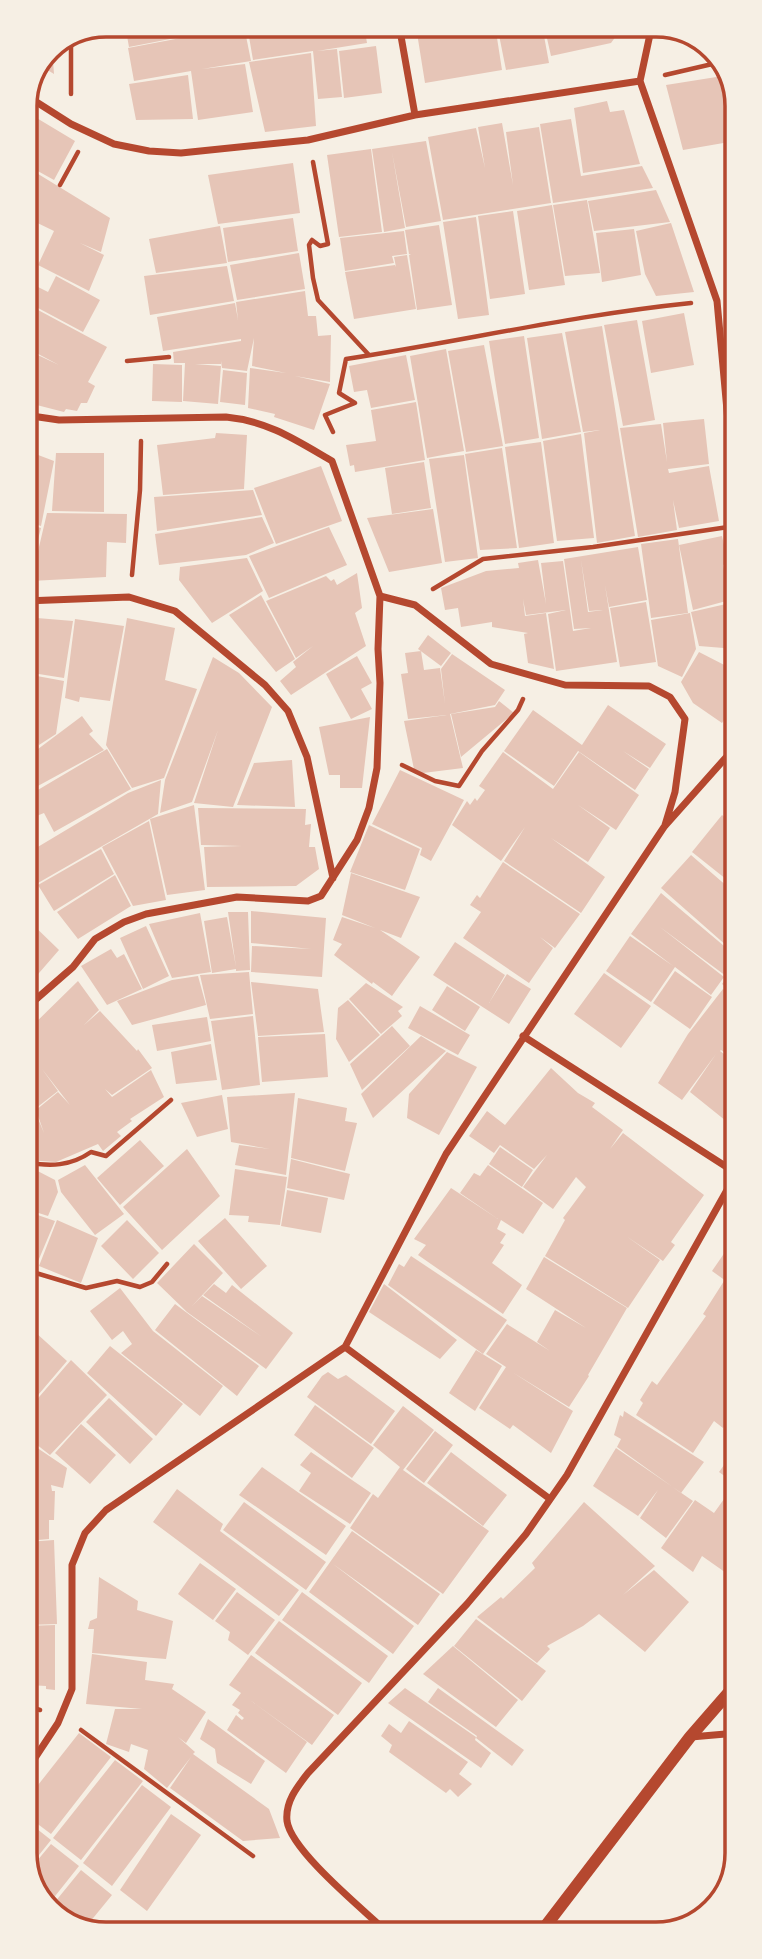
<svg xmlns="http://www.w3.org/2000/svg" width="762" height="1959" font-family="Rubik,sans-serif">
<style>
.building{fill:#e6c5b7;fill-rule:evenodd}
.lines{fill:none;stroke-linecap:round;stroke-linejoin:round}
.path{stroke:#b5482f;stroke-width:4.5}
.minor{stroke:#b5482f;stroke-width:7}
.tertiary{stroke:#b5482f;stroke-width:12}
.rim{fill:none;stroke:#b5482f;stroke-width:3.5}
</style>
<rect width="100%" height="100%" fill="#f6efe4"/>
<path class="building" d="M125,25h111l1,1 -108,21z
M247,25h117l3,18 -50,8 20,-2 5,48 -24,2 -5,-48 -60,9z
M416,25h33v1l-32,5z
M471,25h24l7,45 -77,13 -8,-50z
M497,25h45l7,38 -43,7z
M544,25h80l-13,18 -60,13z
M244,26l7,35 -49,8 43,-5 8,48 -55,8 -7,-49 -57,10 -6,-33z
M376,46l6,47 -38,5 -5,-47z
M52,47l2,27 -13,-8 8,-18z
M311,53l5,73 -51,6 -16,-70z
M188,75l5,44 -57,1 -7,-36z
M729,75l6,9v57l-52,9 -17,-65z
M607,101l3,11 14,-2 16,54 -57,9 -9,-65z
M25,111l50,30 -21,39 -29,-16z
M571,119l10,57 61,-10 11,22 -100,15 -13,-79z
M502,123l11,62 -7,-53 33,-5 12,76 -108,17 -15,-83 48,-9 9,40 -7,-41z
M426,141l15,80 -35,6 -14,-75 13,76 -21,4 -12,-83z
M371,149l11,83 -43,5 -12,-82z
M293,163l7,50 -82,11 -10,-49z
M30,169l80,49 -9,34 -21,-9 24,12 -15,36 -51,-26 16,-34 -29,-14v-39z
M656,190l14,32 -76,9 -6,-30z
M587,200l13,73 -35,3 -12,-71z
M552,205l13,80 -36,5 -12,-79z
M513,211l12,83 -35,5 -12,-83z
M476,217l13,98 -31,4 -15,-97z
M293,218l5,33 -70,11 -5,-34z
M671,223l23,69 -38,4 -11,-22 -9,-43z
M439,225l13,80 -35,5 -8,-55 2,-1h-2l-4,-24z
M220,226l7,37 -71,10 -7,-34z
M634,229l7,46 -39,7 -6,-49z
M404,231l3,23 -15,2 2,7 -49,8 -5,-33z
M299,253l6,36 -68,11 -7,-35z
M407,255l9,54 -62,10 -9,-47 50,-7 1,2 -2,-10z
M25,261l13,7 -13,20z
M227,266l7,35 -84,14 -6,-39z
M56,276l44,24 -17,32 -58,-31v-9l5,-9 18,9z
M735,279v25h-1l-5,-24z
M305,291l3,25h8l2,20 13,-1 -1,47 -35,-6 35,8 -16,46 -40,-13 1,-3 -27,-6 2,-40 36,5 -34,-7 2,-28 -7,33 -25,-3 -1,-7v3h-26l26,2 -3,38 -35,-3 2,-38h-11l-1,-11 68,-11v-2l-78,12 -6,-34 78,-14 3,17 -2,-18z
M25,303l82,44 -19,35 7,4 -8,17h-6l-4,8 -11,-2 -2,3 -39,-10v-53l34,16 -34,-18z
M684,313l10,52 -43,8 -9,-52z
M637,320l18,100 -32,6 -19,-101z
M602,326l33,210 -38,7 -13,-110 16,-3 -17,2 -18,-100z
M562,333l19,99 -39,7 -15,-101z
M524,336l15,102 -34,6 -16,-103z
M484,345l19,101 -37,6 -18,-101z
M446,349l18,102 -37,7 -17,-102z
M406,355l9,45 -44,8 -4,-18 -13,2 -5,-26z
M153,364l29,1v37l-30,-1z
M223,370l24,3 -2,32 -25,-3z
M416,402l9,58 -70,12 -1,-7 -4,1 -4,-21 30,-4 -5,-31z
M704,419l5,45 -41,5 1,4 40,-7 10,55 -40,7 -6,-28 4,30 -39,7 -18,-109 41,-4 6,38 -4,-39z
M216,433l31,2 -3,54 -81,6 -6,-50 58,-7z
M581,434l13,104 -37,3 -14,-100z
M541,442l13,101 -35,5 -14,-101z
M502,448l15,100 -37,2 -15,-96z
M25,450l29,11 -13,65 -16,-5z
M56,453h48v59l-52,-1z
M464,455l14,103 -33,4 -16,-103z
M424,462l7,46 -39,6 -7,-46z
M321,466l21,55 -66,23 -22,-56z
M253,490l9,25 -105,16 -3,-34z
M433,509l9,54 -53,9 -22,-54z
M47,513l80,1 -1,29 -19,-1 -1,35 -75,4z
M262,517l12,26 -28,12 -87,10 -4,-31z
M25,523l16,5 -12,46 -4,-1z
M329,527l18,38 -78,33 -20,-42z
M722,536l6,27 -5,2 7,35 -37,10 -14,-65z
M678,539l10,74 -37,5 -10,-74z
M638,547l9,53 -38,7 -4,-22 12,77 -61,9 -8,-57 18,-4 -40,5 -3,-16 2,17 21,-3 8,56 -26,-6 -4,-29 4,-1 -36,-6v-5l-31,5 -3,-19 -13,2 -4,-22 45,-17 33,-3 -1,-5 20,-3 8,44 -5,-41 22,-2 10,70 18,-3 -17,1 -10,-70zM581,560l8,51 14,-1 -15,2z
M247,558l16,33 -51,32 -33,-43 1,-13z
M357,573l5,35 -7,5 11,33 -75,49 -11,-14 16,-14 -3,-5 20,-16 -17,12 -30,-57 60,-25 5,5 3,-2 3,6z
M261,595l34,64 -19,13 -47,-57z
M646,602l10,60 -36,5 -10,-59z
M735,602l1,47 -37,-3 -8,-34z
M690,613l6,36 -14,28 -24,-11 -7,-46z
M25,617l48,4 -9,57 -38,-6z
M127,618l48,10 -10,52 32,9 -33,89 -32,10 -26,-43z
M75,619l49,7 -14,75 -30,-4 -1,5 -14,-4z
M428,635l23,18 -10,13 -23,-17z
M421,651l3,19 16,-2 5,36 -4,-35 11,-15 53,36 -10,15 -45,9 13,54 -48,6 -11,-53 43,-6 -39,4 -7,-45 7,-1 -3,-20z
M699,652l37,19v32l-14,20 -29,-20 -12,-21z
M357,656l15,27 -11,6 11,20 -21,10 -25,-45z
M213,657l26,16 33,34 -39,100 -39,-4 24,-73 -26,72 -32,11 5,-33z
M26,674l38,7 -8,53 -17,11 -5,-13 -8,-1z
M499,701l15,12 -53,44 -10,-43 44,-7z
M608,705l58,39 -16,24 -27,-17 26,18 -14,21 -57,-39 -24,35 -50,-35 29,-41 49,35z
M82,716l11,15 -4,3 15,16 -68,37 -10,-18v-11z
M370,717l-8,71h-22v-13h-11l-10,-48z
M26,732l3,1 8,14 -11,9z
M107,749l24,40 -77,43 -10,-19 -10,4 -8,-16 6,-4 -1,-3z
M503,752l50,37 26,-37 60,43 -23,35 -38,-25 32,23 -22,34 -37,-24 54,39 -24,36 -77,-52 21,-34 -24,34 -49,-36 15,-24 3,4 5,-7 2,3 8,-11 -6,-4z
M292,760l3,47 -58,-2 17,-42z
M400,770l64,30 -33,61 -11,-6 2,-7 -50,-24z
M161,780l-3,34 -120,69 -12,-17v-12l102,-61z
M736,801v21l-10,-8z
M194,805l11,85 -38,5 -17,-76z
M198,808l108,1 -1,16 6,-1 -2,23h6l4,22 -23,17 -89,1 -3,-40 38,-1 -41,-1z
M722,815l14,11v61l-44,-35z
M149,821l17,79 -33,6 -31,-59z
M369,825l51,24 -15,41 -55,-18z
M101,849l13,25 -60,37 -16,-26z
M691,855l45,39v60l-75,-66z
M503,862l77,52 -25,34 -15,-11 13,11 -24,35 -66,-45 18,-26 -11,-7 7,-10 3,3z
M351,873l69,24 -19,41 -21,-8 40,27 -28,39 -19,-14 -1,2 -38,-29 8,-11 -9,-4 9,-23 33,11 -33,-13z
M115,875l16,31 -53,33 -21,-27z
M661,893l75,63v6l-10,14 -66,-49 64,50 -13,18 -36,-28 -24,35 -45,-31 24,-35 43,30 -42,-32z
M251,911l75,7 -4,59 -71,-5 1,-26 59,3 -60,-6z
M228,912h20l2,58 -14,1v-2l-24,4 -8,-52 23,-4 9,50z
M200,913l11,59 -39,6 -23,-54z
M26,918l33,32 -33,38z
M146,926l23,50 -26,13 -23,-51z
M455,942l50,33 -16,28 18,-29 24,15 -22,35 -76,-49z
M111,949l6,9 7,-4 18,35 -35,16 -26,-39z
M736,964v31l-14,-11z
M675,971l37,26 -22,32 -37,-26z
M249,972l4,42 -43,5 -10,-44z
M604,973l47,33 -30,42 -47,-34z
M198,976l8,29 -74,20 -15,-24 55,-21z
M78,981l21,29 -16,16 17,-15 37,40 1,-2 14,19 -40,27 -7,-6 7,8 39,-27 13,27 -34,22 2,2 -15,11 4,4 -18,15 -5,-7 -42,18 -30,-2v-42l11,-2 7,17 -8,-23 22,-18 12,13 -28,-36 16,22 -32,25v-84z
M251,982l67,7 6,43 -66,4z
M366,983l37,24 -5,4 4,5 -21,18 -32,-35z
M447,986l33,21 -15,24 -33,-21z
M723,989l13,9v63l-15,-11 -1,1 16,12v66l-46,-37 26,-38 -34,46 -24,-17 30,-49z
M348,1000l32,35 -31,27 -13,-23 2,-31z
M420,1006l50,29 -12,20 -50,-27z
M253,1016l7,69 -38,5 -11,-69z
M207,1017l4,24 -54,10 -5,-26z
M392,1026l18,20 -48,44 -12,-26z
M325,1034l3,43 -66,5 -4,-45z
M421,1036l25,15 -73,67 -12,-24z
M211,1044l6,36 -41,4 -5,-32z
M447,1052l30,15 -38,68 -32,-17 2,-24z
M551,1068l27,25 17,10 -3,4 31,23 -13,19 13,-16 81,62 -33,47 4,3 -12,16 -37,-25 34,24 -32,48 -83,-52 20,-36 -2,-2 23,-31 -10,-10 -23,32 -30,-22 24,-32 -13,14 -34,-24 -6,8 -25,-17 18,-25 18,14z
M295,1093l-9,82 -51,-10 4,-20 31,4 -39,-7 -4,-45z
M222,1095l6,34 -31,8 -16,-34z
M298,1098l49,10 -2,13 12,2 -12,48 -54,-13z
M140,1140l24,26 -44,39 -23,-27z
M500,1147l33,23 -11,17 -33,-23z
M187,1149l33,47 -58,54 -39,-43z
M291,1159l59,15 -6,26 -57,-12z
M26,1165l29,15 3,12 -10,24 -22,-7z
M85,1165l39,49 -29,21 -34,-43 -3,-12z
M488,1165l55,38 -20,31 -22,-14 -4,9 9,5 -6,9 4,2 -12,18 30,22 -19,29 -85,-59 8,-10 -12,-6 37,-51 47,31 -38,-26 14,-20 6,3z
M235,1169l52,8 -7,48 -32,-3 1,-6 -20,-1z
M287,1190l41,8 -7,35 -40,-7z
M26,1211l29,10 -19,45 -10,-4z
M225,1218l42,48 -26,23 -43,-48z
M57,1220l41,18 -17,45 -42,-17z
M127,1220l32,33 -26,26 -32,-33z
M734,1239l2,1 1,49 -25,-18z
M194,1244l29,29 -31,33 10,-10 60,41 -59,-42 11,-11 12,9 6,-8 61,48 -27,36 -79,-57 -30,-29z
M411,1256l96,64 -24,34 -95,-69 11,-21 5,3z
M544,1257l83,51 -39,67 1,1 -20,31 -57,-35 61,39 -22,42 -38,-28 -3,4 -31,-21 27,-41 -20,-13 21,-30 43,27 -13,-9 18,-32 31,18 -60,-39z
M724,1281l13,10v128l-5,-3 -9,12 -9,-7 -21,32 -57,-38 7,-12 -3,-3 12,-19 5,4 49,-69 -3,-2z
M384,1284l73,56 -17,19 -71,-47z
M120,1288l33,43 70,55 -23,30 -79,-63 11,-9 -9,-13 -11,9 -22,-29z
M175,1304l84,62 -22,30 -82,-66z
M35,1332l32,29 -40,47v-66z
M110,1346l73,58 -27,32 -69,-63z
M476,1350l26,16 -27,45 -26,-18z
M71,1360l36,35 -57,60 -23,-18v-26z
M328,1372l10,7 8,-4 49,36 -24,33 -64,-47 15,-21z
M109,1398l44,41 -23,25 -44,-42z
M315,1405l59,43 -22,30 -58,-43z
M403,1406l31,24 -31,40 86,61 -46,63 -93,-66 23,-34 5,4 22,-31 -27,-22z
M624,1411l80,51 -23,31 -64,-46 4,-8 -7,-4 6,-20 3,2z
M81,1424l35,31 -26,29 -35,-31z
M435,1431l18,14 -29,38 -18,-14z
M27,1441l40,27 -4,20 -12,-3 1,6h3l-1,29h-5v19l-22,2z
M737,1447v38l-18,-13z
M616,1448l77,53 -27,37 -26,-20 18,-28 -20,26 -45,-30z
M311,1452l60,41 -21,31 -51,-33 12,-18 -11,-8z
M451,1452l56,43 -24,31 -56,-43z
M262,1467l84,59 -20,29 -87,-60z
M734,1485l3,2v74l-8,14 -27,-19 -9,16 -32,-24 34,-48 19,13z
M177,1489l46,35 -3,7 79,59 -20,26 -126,-94z
M244,1502l82,60 -20,28 -83,-60z
M584,1502l71,64 -32,29 31,-25 35,32 -44,50 -46,-38 -16,12 -36,20 3,3 -13,14 -60,-46 24,-20 2,2 32,-31 -3,-5z
M352,1531l88,63 -22,31 -85,-61 81,62 -21,28 -84,-62z
M54,1540l3,84 -30,1v-83z
M200,1563l36,26 -23,31 -35,-26z
M99,1577l39,24 -1,9 36,11 -7,38 -74,-6 2,-24h-6l2,-8 7,-3z
M237,1592l38,28 -27,35 -20,-15 2,-8 -15,-11z
M302,1592l86,64 -19,27 -87,-63z
M476,1619l70,52 -24,30 -68,-55z
M279,1621l83,62 -24,32 -83,-62z
M55,1625v65l-9,-1v-3l-17,-1 -2,-2v-57z
M453,1646l65,54 -22,27 -73,-53z
M92,1654l55,8 -2,18 29,4 -2,5 34,23 -20,31 -8,-6 17,15 -2,2 76,55 11,29 -37,3 -73,-53 21,-31 -24,31 -23,-19 4,-19 -17,-6 -2,8 -23,-8 9,-35h27l-56,-5z
M251,1655l83,60 -22,30 -62,-45 57,42 -21,31 -59,-43 9,-15 6,5 2,-2 -6,-5 2,-3 -8,-5 9,-12 -12,-8z
M405,1688l71,49 -1,3 16,13 -10,15 -93,-65z
M438,1688l86,62 -12,16 -36,-28 1,-2 -49,-34z
M208,1719l57,42 -14,23 -34,-21 -2,-14 -15,-10z
M409,1721l59,41 -9,12 13,10 -14,13 -8,-8 -4,4 -57,-41 3,-7 -11,-9 8,-12 12,9z
M79,1733l32,24 -60,77 -24,-18v-17z
M115,1760l28,21 -62,79 -28,-22z
M142,1785l29,22 -59,79 -29,-23z
M171,1814l30,21 -54,76 -27,-21z
M27,1821l24,19 -24,30z
M51,1844l28,22 -31,39 -21,-32z
M81,1870l31,25 -27,33 -29,-11 -6,-9z"/>
<g class="lines">
<path class="path" d="M71,39v55
M665,75l56,-13
M313,162l15,82 -8,2 -8,-6 -3,5 4,33 5,22 51,55
M60,185l18,-33
M127,361l42,-4
M333,432l-8,-17 30,-12 -16,-10 7,-34c117,-18 228,-44 345,-56
M132,575l8,-85 1,-49
M433,589l50,-30 110,-12 142,-21
M402,765l33,16 24,5 23,-35 36,-41 5,-11
M26,1162c24,5 45,4 65,-10l15,4 65,-56
M26,1270l60,18 31,-7 23,6 12,-5 15,-18
M27,1706l13,4
M81,1730l172,126"/>
<path class="minor" d="M399,25l16,90
M652,25l-12,56 77,220 18,197
M27,96l44,28 43,20 35,7 32,2 127,-13 107,-25 225,-34
M25,415l34,5 167,-3c42,4 70,23 106,44l48,135 35,9 76,59 74,21 84,1 21,11 15,22 -10,73 -10,33
M25,601l104,-4 46,14 90,74 23,26 19,46 26,121
M26,1008l47,-41 22,-28 29,-17 22,-8 91,-17 71,4 13,-5 36,-56 12,-32 8,-40 3,-85 -2,-34 2,-53
M523,1036l213,137
M345,1347l205,152
M691,1737l46,-4
M27,1770l31,-47 14,-34v-124l13,-32 21,-23 239,-163 101,-193 218,-327 65,-73 7,-11
M388,1933c-24,-23 -97,-82 -101,-112 -2,-19 10,-34 21,-48l159,-169 59,-70 41,-59 169,-301"/>
<path class="tertiary" d="M541,1932l149,-195 47,-54"/>
</g>
<path d="M0 0H762V1959H0ZM106 37H656A69 69 0 0 1 725 106V1853A69 69 0 0 1 656 1922H106A69 69 0 0 1 37 1853V106A69 69 0 0 1 106 37Z" fill="#f6efe4" fill-rule="evenodd"/>
<path class="rim" d="M106 37H656A69 69 0 0 1 725 106V1853A69 69 0 0 1 656 1922H106A69 69 0 0 1 37 1853V106A69 69 0 0 1 106 37Z"/>
</svg>
